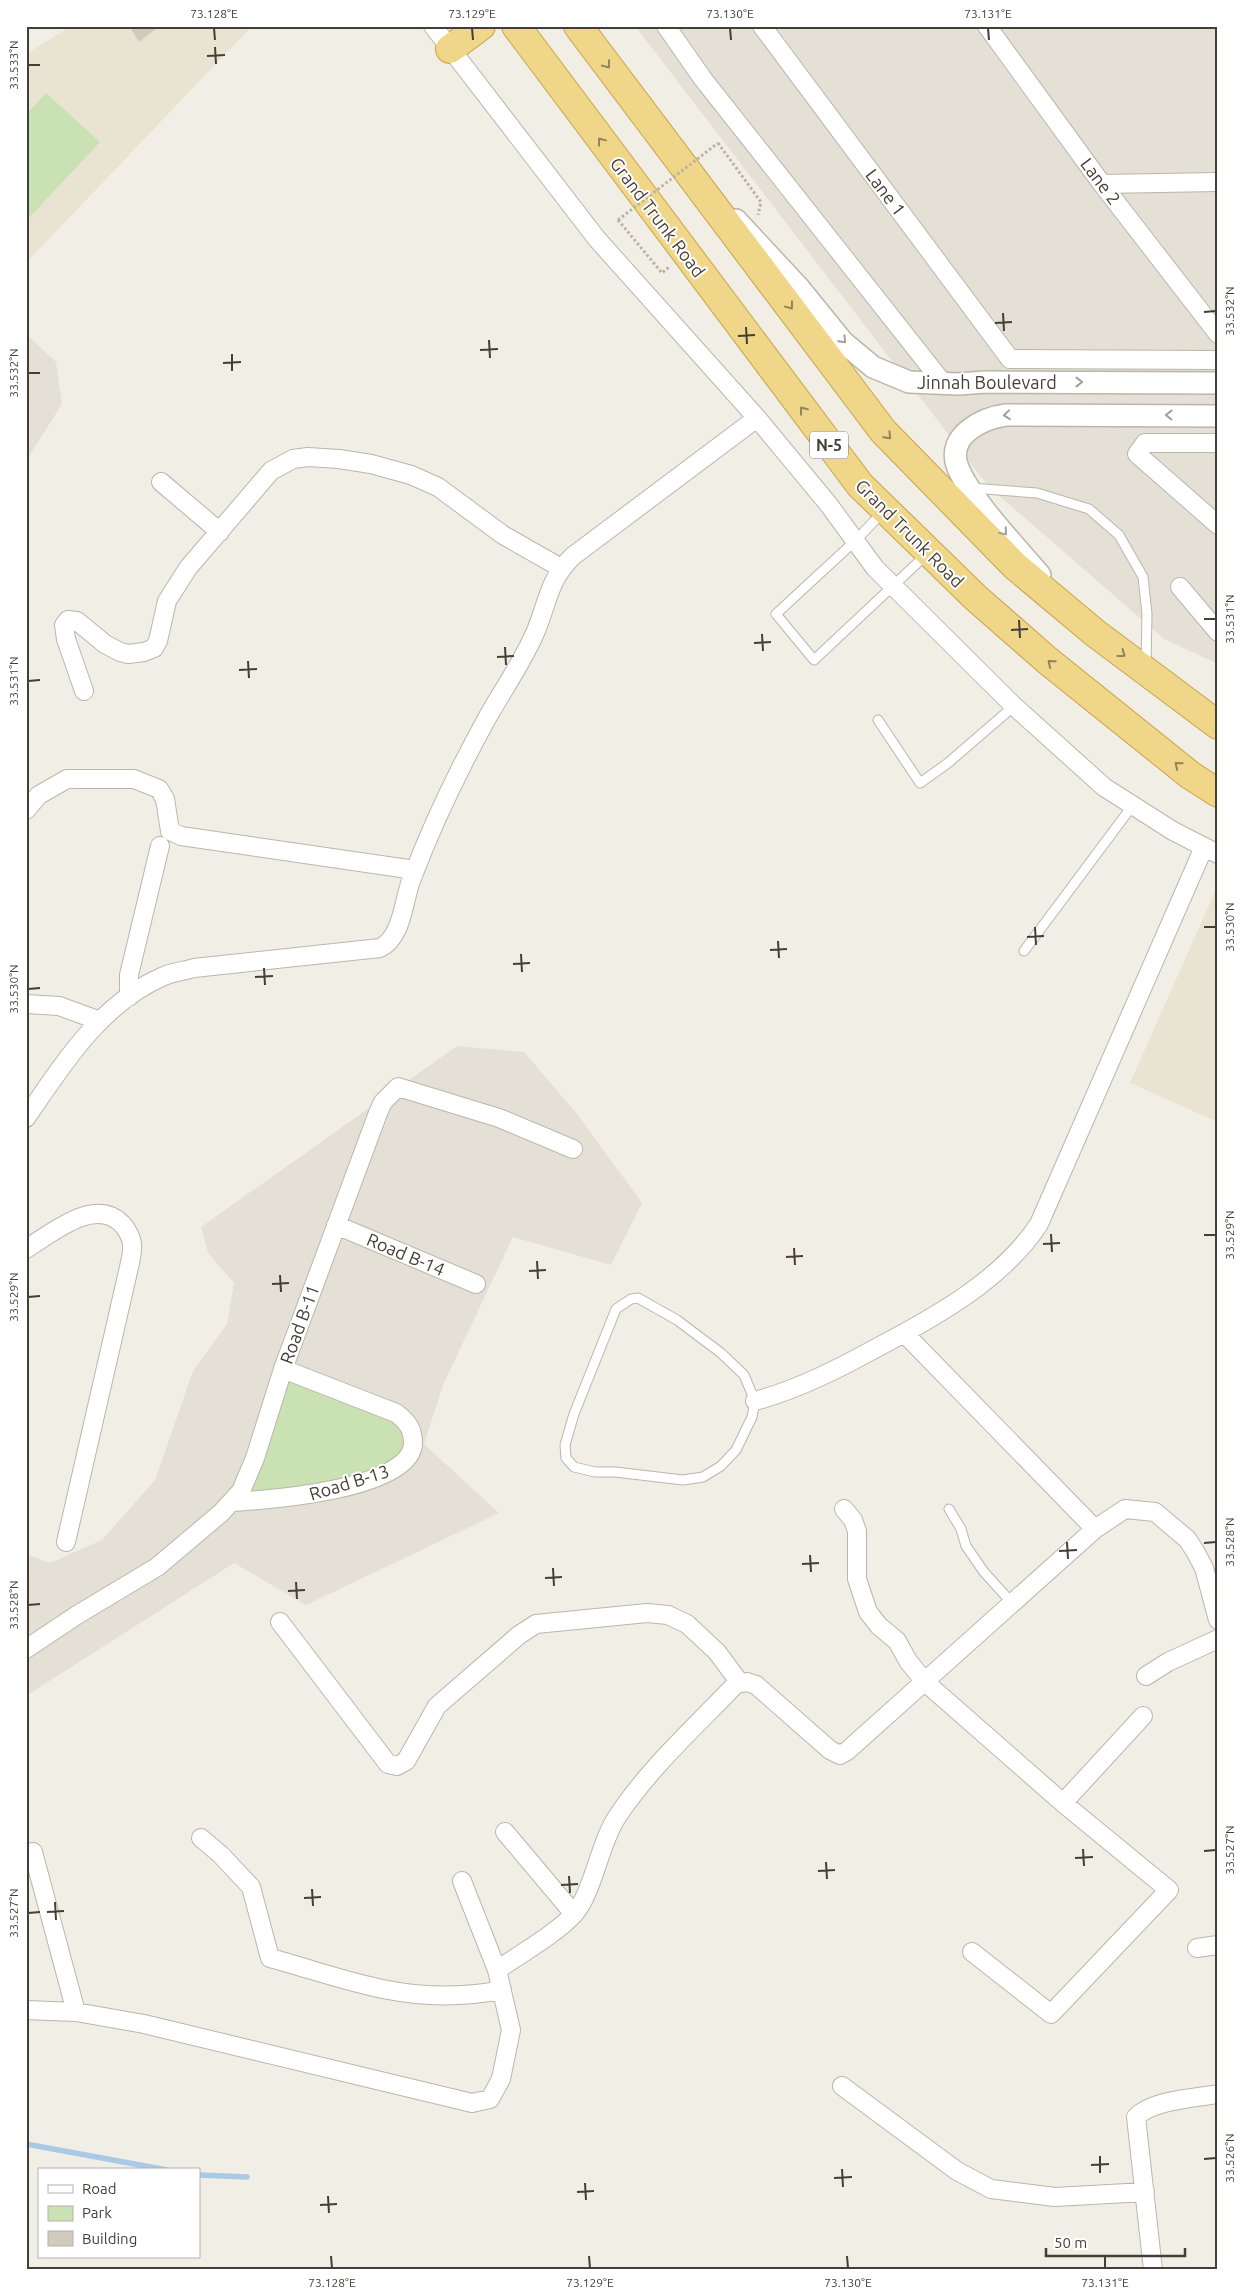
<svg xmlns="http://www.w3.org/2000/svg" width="1244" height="2296" font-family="Ubuntu,sans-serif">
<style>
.residential{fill:#e4e0d5}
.education{fill:#e9e4d1}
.green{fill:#c9e1b3}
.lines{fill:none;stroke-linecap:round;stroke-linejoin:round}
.stream{stroke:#a9c9e7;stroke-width:5.5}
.building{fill:#d1cbbd}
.service-casing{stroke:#bbb6aa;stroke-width:11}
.minor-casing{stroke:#bbb6aa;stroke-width:20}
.tertiary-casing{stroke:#bbb6aa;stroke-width:24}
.trunk-casing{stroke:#cba346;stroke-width:30}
.path{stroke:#bbb39d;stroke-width:3;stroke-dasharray:2.5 2.5;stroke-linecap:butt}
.service{stroke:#fff;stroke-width:9}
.minor{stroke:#fff;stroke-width:18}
.tertiary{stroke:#fff;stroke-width:21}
.trunk{stroke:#f0d689;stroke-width:28}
.path-bridge{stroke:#bbb39d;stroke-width:3;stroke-dasharray:2.5 2.5;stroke-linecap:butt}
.oneway{stroke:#91835b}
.oneway2{stroke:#a19f9a}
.ticks{fill:none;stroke:#433f36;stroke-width:2}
.labels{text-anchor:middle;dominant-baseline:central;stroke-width:4;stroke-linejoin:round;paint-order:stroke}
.shield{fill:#fff;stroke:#7b7972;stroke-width:1}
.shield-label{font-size:16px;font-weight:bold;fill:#433f36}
.street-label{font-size:18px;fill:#433f36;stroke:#fff}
.neatline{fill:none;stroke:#433f36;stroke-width:2}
.ticks-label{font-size:12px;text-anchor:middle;fill:#433f36}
</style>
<rect width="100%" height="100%" fill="#f1eee6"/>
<path class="residential" d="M635,26h583v638l-54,-25 -176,-153z
M26,334l30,28 6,42 -36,57z
M457,1046l67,6 53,62 65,89 -31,62 -98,-28 -70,148 -19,59 75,69 -193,92 -72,-42 -208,133v-142l24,9 52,-23 53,-60 38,-109 34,-47 7,-41 -26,-30 -7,-26z"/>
<path class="education" d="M71,26h181l-226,237v-209z
M1218,885v237l-88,-39z"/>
<path class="green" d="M46,93l54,49 -74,79v-106z
M284,1374l123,53 -6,34 -106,33 -51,-2z"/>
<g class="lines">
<path class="stream" d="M26,2144l141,26
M199,2175l48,2"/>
</g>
<path class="building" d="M129,26h31l-21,16z"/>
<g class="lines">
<defs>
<path id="service" d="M971,488l66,5 52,16 30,26 24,42 4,37 -1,51
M883,512l-28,29 -79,73 38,46 113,-106
M878,720l42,63 28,-20 66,-57
M1024,951l109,-146
M638,1298l39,22 44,33 23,22 11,26 -3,16 -16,33 -15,16 -18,11 -20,3 -68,-8h-20l-21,-5 -8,-9 -1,-13 9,-31 42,-105 15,-10z
M949,1509l12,20 5,17 18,26 28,31"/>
<path id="minor" d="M433,26l164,213 160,179 72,87 46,63 139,138 90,81 69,44 45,23
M666,26l37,53 240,304
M762,26l248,333 208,1
M987,26l115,158 116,150
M1102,184l116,-2
M1218,443h-73l-8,11 81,71
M161,482l59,50
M1180,587l38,45
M84,691l-18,-52 -2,-14 4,-5 9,1 28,23 15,8 8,2 16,-2 10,-4 4,-7 9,-40 21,-33 83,-97 22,-12 15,-2 31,2 32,5 40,11 27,12 65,48 58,33
M26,810l13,-15 28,-16h67l25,10 6,10 5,32 11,5 234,34
M129,997v-22l31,-129
M26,1004l33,2 41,15
M26,1118c37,-54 75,-115 138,-142 9,-4 20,-5 30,-8l186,-20c23,-11 23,-48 32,-70 21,-55 46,-107 74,-158 16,-29 36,-57 49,-87 13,-30 13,-53 38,-77l184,-138
M336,1225l140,59
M26,1249c26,-16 69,-53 96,-25 5,5 10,15 10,21 1,9 -3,21 -5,31l-61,266
M904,1333l191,196
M755,1401c44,-12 85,-33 125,-55 57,-30 123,-67 159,-122l165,-377
M232,1502c34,-2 178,-12 181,-58 0,-15 -5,-22 -17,-31l-113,-44
M844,1509l9,11 4,11v48l11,33 11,14 18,15 11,20 17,21 138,121 106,87 -118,124 -79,-62
M280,1622l108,142 9,2 9,-5 31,-55 82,-71 17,-11 111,-11 21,2 19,9 30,28 23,31
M26,1649l51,-34 80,-48 64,-54 20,-22 14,-33 28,-89 95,-256 5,-11 15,-15 101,31 74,31
M1146,1676l22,-14 50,-23
M1063,1803l80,-87
M505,1832l69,82
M201,1838l20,17 30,32 19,71c38,10 79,25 118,32 36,7 77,7 114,0
M33,1852l43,160
M1197,1948l21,-3
M497,1970c22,-15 60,-37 77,-56 19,-21 26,-72 43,-97 33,-50 78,-90 119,-133l11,-2 9,3 74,65 10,5 7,-4 248,-222 30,-20 30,3 32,27 8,12 9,17 14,52
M26,2010l50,2 68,12 328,79 18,-4 11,-20 10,-49 -14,-60 -35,-89
M842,2086l115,85 34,18 64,8 90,-5
M1153,2270l-17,-153c16,-17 59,-19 82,-23"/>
<path id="tertiary" d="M736,220l64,69 43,53 30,25 36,15 49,2 28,-2 232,1
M1040,575c-23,-27 -72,-78 -83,-110 -10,-30 26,-47 49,-50l212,1"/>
<path id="trunk" d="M516,26l344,459 116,113 72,63 142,114 28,18
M578,26l305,405 132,135 80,67 123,92
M450,49l31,-23"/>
</defs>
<use href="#service" class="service-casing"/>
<use href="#minor" class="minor-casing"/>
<use href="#tertiary" class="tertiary-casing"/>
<use href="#trunk" class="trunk-casing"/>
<path class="path" d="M718,143l43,59 -3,13
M618,220l44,53 7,-6"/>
<use href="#service" class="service"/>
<use href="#minor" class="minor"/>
<use href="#tertiary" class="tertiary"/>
<use href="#trunk" class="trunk"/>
<path class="path-bridge" d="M618,220l100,-77"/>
</g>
<defs><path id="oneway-chevron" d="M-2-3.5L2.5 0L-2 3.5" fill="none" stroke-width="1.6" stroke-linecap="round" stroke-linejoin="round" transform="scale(1.25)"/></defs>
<g class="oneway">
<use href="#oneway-chevron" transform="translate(607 65) rotate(53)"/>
<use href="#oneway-chevron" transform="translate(601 141) rotate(-127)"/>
<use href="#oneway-chevron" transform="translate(790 306) rotate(53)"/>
<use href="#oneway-chevron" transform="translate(803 410) rotate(-127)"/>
<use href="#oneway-chevron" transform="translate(888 436) rotate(47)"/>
<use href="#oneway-chevron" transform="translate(1122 654) rotate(37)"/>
<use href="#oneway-chevron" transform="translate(1051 663) rotate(-140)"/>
<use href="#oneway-chevron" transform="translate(1178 765) rotate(-141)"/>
</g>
<g class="oneway2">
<use href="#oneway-chevron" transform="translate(843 340) rotate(46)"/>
<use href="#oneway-chevron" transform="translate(1079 382)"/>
<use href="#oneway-chevron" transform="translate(1007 415) rotate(174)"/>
<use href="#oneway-chevron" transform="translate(1169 415) rotate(-179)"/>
<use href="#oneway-chevron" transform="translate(1004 532) rotate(50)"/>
</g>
<path class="ticks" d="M214,28l1,12M472,28l1,12M730,28l1,12M988,28l1,12M215,47l1,17M207,56l18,-1M28,65h12M1204,312l12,-1M1003,313l1,18M995,323l17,-1M746,327l1,17M738,336l17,-1M489,340l1,18M480,350l18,-1M232,354v17M223,363l18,-1M28,373h12M1204,619h12M1019,620l1,18M1011,630l17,-1M762,634l1,17M754,643l17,-1M505,647l1,18M497,657l17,-1M248,661l1,17M239,670l18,-1M28,681l12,-1M1035,927l1,18M1204,927h12M1027,937l17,-1M778,941l1,17M770,950l17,-1M521,954l1,18M513,964l17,-1M264,968l1,17M255,977l18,-1M28,989l12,-1M1051,1234l1,18M1204,1235h12M1043,1244l17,-1M794,1248l1,17M786,1257l17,-1M537,1261l1,18M529,1271l17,-1M280,1275l1,17M272,1284l17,-1M28,1297l12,-1M1067,1542l1,17M1204,1543l12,-1M1059,1551l18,-1M810,1555l1,17M802,1564l17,-1M553,1568l1,18M545,1578l17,-1M296,1582l1,17M288,1591l17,-1M28,1605l12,-1M1083,1849l1,17M1204,1851l12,-1M1075,1858l18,-1M826,1862l1,17M818,1871l17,-1M569,1876l1,17M561,1885l17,-1M312,1889l1,17M304,1898l17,-1M55,1902l1,18M47,1912l17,-1M28,1913l12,-1M1100,2156v17M1204,2159l12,-1M1091,2165l18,-1M842,2169l1,18M834,2178l18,-1M585,2183l1,17M577,2192l17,-1M328,2196l1,17M320,2205l17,-1M331,2256l1,12M589,2256l1,12M847,2256l1,12M1105,2256v12"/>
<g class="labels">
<rect class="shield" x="810" y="431.5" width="38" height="27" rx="4"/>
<g class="shield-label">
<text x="829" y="445">N-5</text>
</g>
<g class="street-label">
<text transform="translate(1101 181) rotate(53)">Lane 2</text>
<text transform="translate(886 192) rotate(53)">Lane 1</text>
<text transform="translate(658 217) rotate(53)">Grand Trunk Road</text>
<text x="987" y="382">Jinnah Boulevard</text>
<text transform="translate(910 533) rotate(45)">Grand Trunk Road</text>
<text transform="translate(406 1254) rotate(23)">Road B-14</text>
<text transform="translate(299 1324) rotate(-70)">Road B-11</text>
<text transform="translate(349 1482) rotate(-17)">Road B-13</text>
</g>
</g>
<rect width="1244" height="2296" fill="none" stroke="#ffffff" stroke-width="55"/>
<rect x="38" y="2168" width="162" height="90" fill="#ffffff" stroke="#b4b2af"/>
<rect x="48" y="2185" width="25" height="8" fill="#ffffff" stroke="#b4b2af"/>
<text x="82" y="2194" font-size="15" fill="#433f36">Road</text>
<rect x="48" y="2206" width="25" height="15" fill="#c9e1b3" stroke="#b4b2af"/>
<text x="82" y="2218" font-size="15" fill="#433f36">Park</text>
<rect x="48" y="2231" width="25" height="15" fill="#d1cbbd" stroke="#b4b2af"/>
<text x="82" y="2244" font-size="15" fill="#433f36">Building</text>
<path d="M1046 2248v8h139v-8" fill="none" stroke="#433f36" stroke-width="2.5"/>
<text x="1054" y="2248" font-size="15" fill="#433f36" stroke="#ffffff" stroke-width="4" paint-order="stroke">50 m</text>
<rect x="28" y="28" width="1188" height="2240" class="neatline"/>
<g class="ticks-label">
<text x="214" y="18">73.128°E</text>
<text x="472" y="18">73.129°E</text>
<text x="730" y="18">73.130°E</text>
<text x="988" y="18">73.131°E</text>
<text transform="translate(14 65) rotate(-90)" y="4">33.533°N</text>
<text transform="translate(1230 311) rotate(-90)" y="4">33.532°N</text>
<text transform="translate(14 373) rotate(-90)" y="4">33.532°N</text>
<text transform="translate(1230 619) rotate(-90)" y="4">33.531°N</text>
<text transform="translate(14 681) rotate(-90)" y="4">33.531°N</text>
<text transform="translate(1230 927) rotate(-90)" y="4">33.530°N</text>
<text transform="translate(14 989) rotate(-90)" y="4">33.530°N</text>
<text transform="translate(1230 1235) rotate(-90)" y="4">33.529°N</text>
<text transform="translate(14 1297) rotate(-90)" y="4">33.529°N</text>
<text transform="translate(1230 1542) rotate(-90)" y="4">33.528°N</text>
<text transform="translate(14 1605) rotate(-90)" y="4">33.528°N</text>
<text transform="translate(1230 1850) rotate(-90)" y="4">33.527°N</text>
<text transform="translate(14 1913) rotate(-90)" y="4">33.527°N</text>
<text transform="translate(1230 2158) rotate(-90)" y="4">33.526°N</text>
<text x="332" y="2287">73.128°E</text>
<text x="590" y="2287">73.129°E</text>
<text x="848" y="2287">73.130°E</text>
<text x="1105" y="2287">73.131°E</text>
</g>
</svg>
